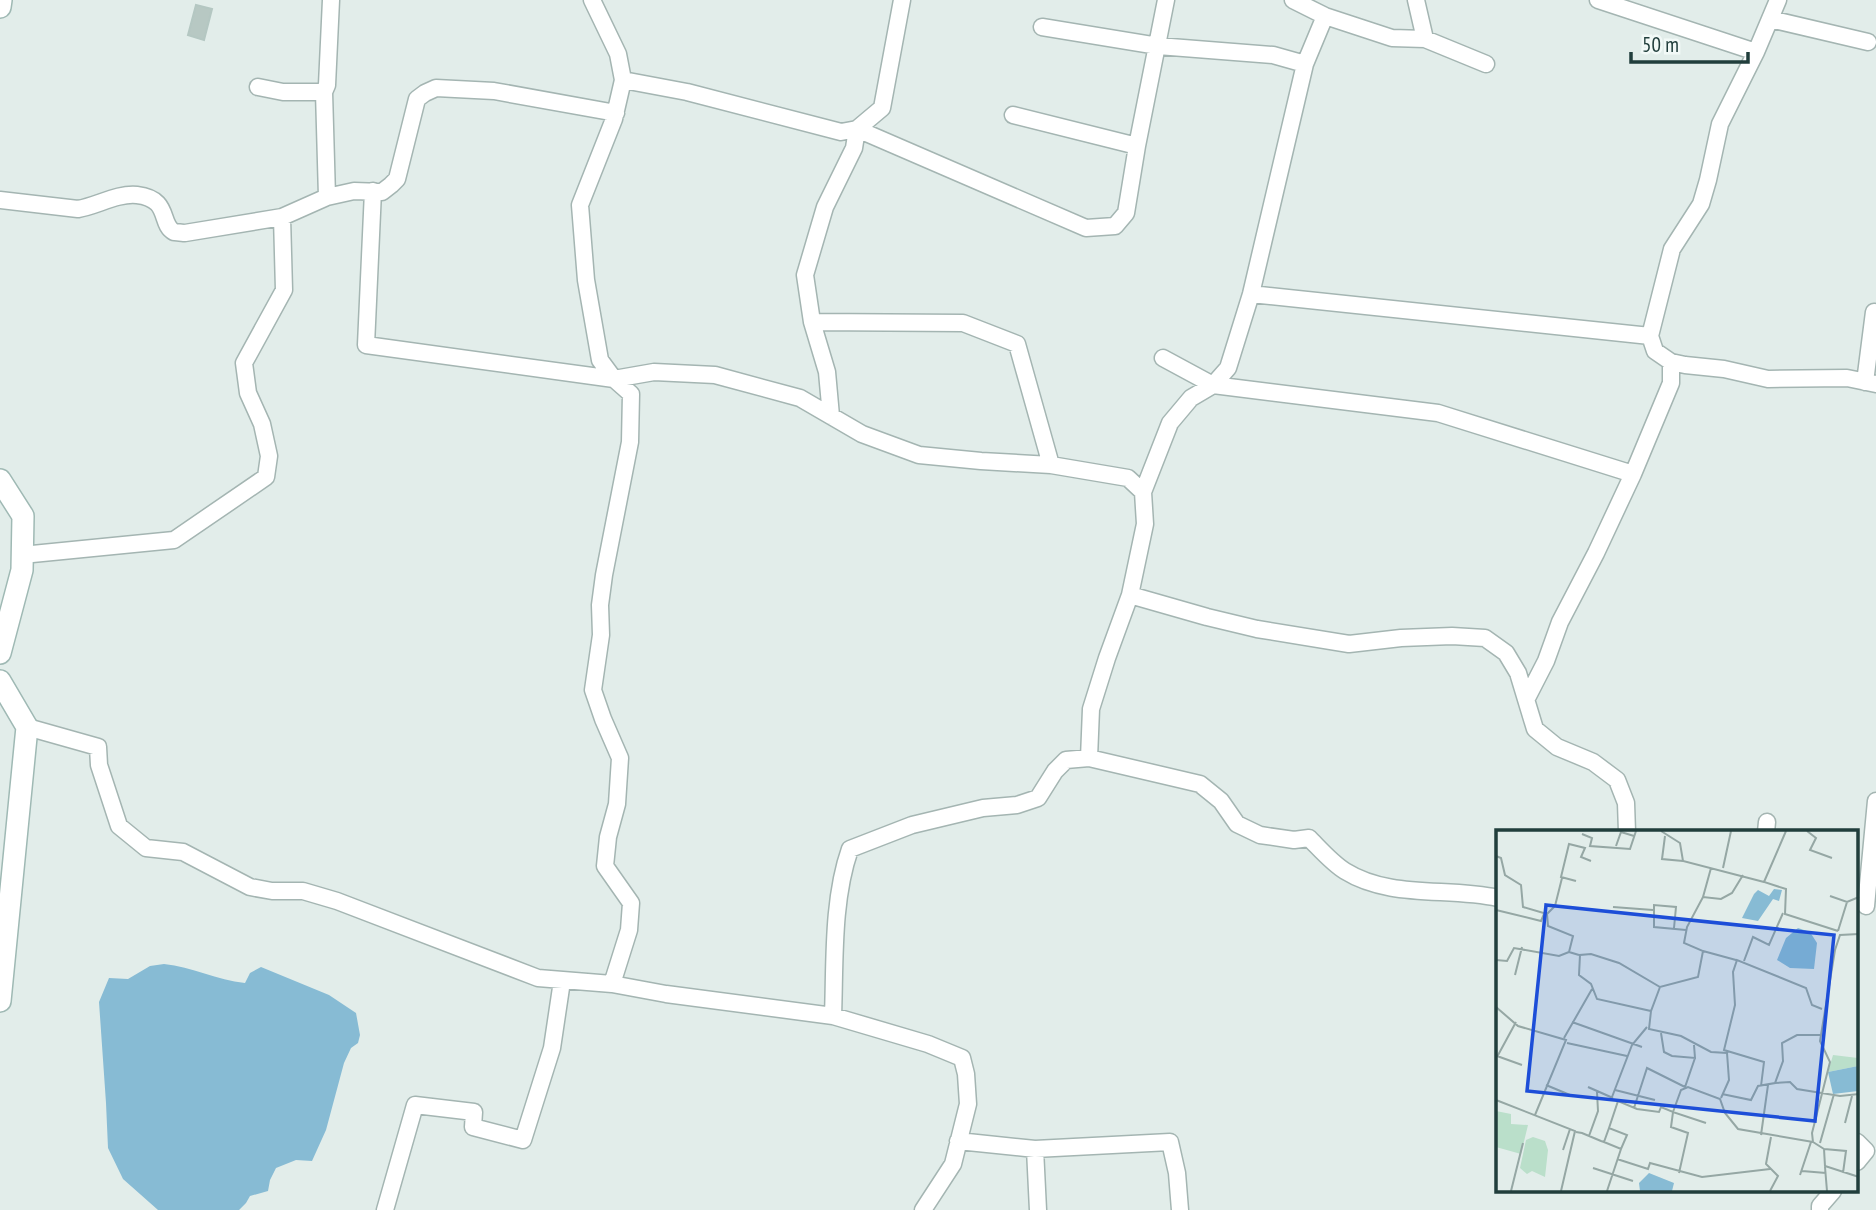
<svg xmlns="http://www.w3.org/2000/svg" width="1876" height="1210" font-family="'PT Sans Narrow',sans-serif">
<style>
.water{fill:#87bbd4}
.building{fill:#b7c8c3;stroke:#b4c7c2;stroke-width:2}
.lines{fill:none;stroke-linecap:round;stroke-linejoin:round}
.street-casing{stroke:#a4b5b2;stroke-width:19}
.secondary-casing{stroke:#9fb9b4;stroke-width:24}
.street{stroke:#fff;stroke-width:16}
.secondary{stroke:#fff;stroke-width:21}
.inset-road{fill:none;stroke:#95a7a4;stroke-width:2}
.view{fill:#1d4ed8;fill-opacity:0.15;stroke:#1d4ed8;stroke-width:3.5}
.inset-edge{fill:none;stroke:#213e3c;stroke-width:3.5}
</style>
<rect width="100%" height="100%" fill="#e2edea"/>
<path class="water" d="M164,964c28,3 53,16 81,19l5,-10 11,-6 68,28 27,18 4,22 -2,8 -7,5 -7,15 -18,67 -14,31 -16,-1 -20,8 -6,12 -2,11 -18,5 -4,7 -7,7h-81l-35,-31 -15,-31 -2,-45 -7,-101 10,-24 19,1 22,-13z"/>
<path class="building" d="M196,5l16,4 -8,31 -16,-5z"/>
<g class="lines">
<defs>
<path id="street" d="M592,0l26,54 5,26 64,12 154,40 16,-3 25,-21 20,-108
M1293,0l32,16 67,22 33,1 61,25
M1416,0l9,39
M1598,0l158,52
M1778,0l-22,52 -36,72 -12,56 -7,24 -29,45 -22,87 5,15 16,11 14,3 39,4 44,10 79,-1 29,6
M1770,19l98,23
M1042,27l116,19 115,9 32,9
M623,80l-9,39 -34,86 6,75 14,80 14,19 40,-7 61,3 85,23 62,36 57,21 62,6 70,4 77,13 15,14 2,32 -15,71
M258,87l25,5h41
M1013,115l124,31
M327,197l-3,-105 3,-7 4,-85
M0,200l78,9c19,-3 39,-16 59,-14 34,4 22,29 37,37 1,0 10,1 11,1l97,-16
M1251,294l399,42
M812,322l-7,-47 20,-68 29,-59 3,-19 229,99 29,-2 11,-13 11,-67 29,-146
M1163,358l50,27 225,28 195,61
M1865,382l9,-70
M831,416l-4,-44 -15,-50 151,1 54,21 34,121
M1143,492l27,-69 21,-25 22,-13 15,-17 23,-74 54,-230 20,-48
M22,555l152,-15 92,-63 3,-21 -7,-32 -14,-31 -4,-30 40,-73 -2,-73 45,-20 27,-6 28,1 9,-7 6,-6 20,-80 8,-6 11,-5 58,3 122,22
M1527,698l19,-37 14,-39 36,-69 37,-79 38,-91v-21
M27,727l71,20 1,18 20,61 27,22 37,4 67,35 22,4h31l34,10 201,77 74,6 17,-54 2,-27 -26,-37 3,-29 9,-33 3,-46 -17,-39 -10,-29 8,-55 -1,-30 4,-30 26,-133 1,-48 -17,-15 -248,-34 7,-154
M1089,758l2,-49 16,-51 23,-63 77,22 50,12 92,15 52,-6 51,-2 33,2 21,15 12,20 17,56 22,18 36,15 24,18 9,23 1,29
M1766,832l1,-10
M1866,906l10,-105
M612,984l54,10 167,22
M958,1141l77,8 135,-7 7,31 3,37
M1857,1142l9,9 -9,11
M1035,1149l3,61
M385,1210l30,-105 59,7 -1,15 50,13 29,-92 10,-67
M923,1210l30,-46 15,-60 -2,-30 -4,-16 -34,-14 -95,-28c2,-53 -1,-116 17,-167l62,-24 71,-17 34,-3 21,-7 17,-27 11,-11 23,-2 111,26 21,17 16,23 23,11 34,5 15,-2c11,11 23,25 36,33 45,28 102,16 153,27
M1820,1210v-4l13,-15"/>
<path id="secondary" d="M0,7l1,-7
M0,480l23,36 -1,54 -22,83
M0,681l27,46 -27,274"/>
</defs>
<use href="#street" class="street-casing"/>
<use href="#secondary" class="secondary-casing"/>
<use href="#street" class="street"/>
<use href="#secondary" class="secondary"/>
</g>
<g transform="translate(1496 830)">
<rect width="362" height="362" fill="#e2edea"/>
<path d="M337,225l25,3v8l-30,6zM0,281l15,3v10l17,1 -7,29 -25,-7zM37,307l12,4 3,9 -3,27 -13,-6 -5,3 -7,-6 6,-28z" fill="#badfca"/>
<path d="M278,59l8,1 -3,11 -6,-2 -15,22 -16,-3 12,-24 4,-4 11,6zM302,98l12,4 7,11 -3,26 -24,-1 -13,-8 9,-22zM362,236v25l-25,3 -5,-22zM153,343l25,10 -2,8h-32l-1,-8z" fill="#87bbd4"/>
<path class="inset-road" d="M165,1l19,12 3,18 81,21M290,1l-22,51 22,7 -1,25 53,17M311,1l9,7 -6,12 22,8M86,4l10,4 -2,8 40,3 6,-18M169,6l-3,23 21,2M120,16l5,-14 13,4M0,26l5,2 4,17 16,10 2,22 24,7M227,38l8,-37M66,48l-7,28 -8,8 1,12 25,10 -4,16 10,3M80,51l-15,-4 8,-33 16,4 -4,9 10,4M334,66l17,6 12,-5M207,67l8,-29M117,77l40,3M0,80l45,11 3,-7M178,98l2,-21 -22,-2v22l32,3M342,101l9,-29M363,104l-19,1 -5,15 -15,91 10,21 -18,71 1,9 11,7 1,17 34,11M207,121l33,9M0,130l11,1 7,-13 45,8 10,-4M248,131l9,-24 16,8 14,-32M19,145l7,-28M164,157l-9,24 -54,-12 -6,-15 -12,-9 1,-20 11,-1 28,9 41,24 38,-10 5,-26 -19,-8 3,-16 16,-30 18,2 11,-6 11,-18M0,177l22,19 48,14 -31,75M155,181l-2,18 32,7 30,16 16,1 2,27 -8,18M76,192l70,25M165,203l3,19 8,4 23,2 -1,-13M68,208l28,-49M71,213l60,13M1,226l25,9M1,227l19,-35M279,253l15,-1 7,7 43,7 19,-2M50,255l24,10M265,256l3,-24 -40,-12 11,-45 -2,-33 4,-12 69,28 6,17 10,4M92,257l25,11M119,260l40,10M226,264l29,6 7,-14 17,-3 8,-22 -1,-18 15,-8h23M116,267l20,-52 15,-18M0,270l79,31 -14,60M138,278l13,-40 38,19 10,-29M349,293l7,-27M113,298l9,-27 19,8 22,3 2,-5 12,5 8,-22 7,-3 32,12 5,14 13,16 75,13M80,302l6,1 19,8 3,1 17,7 6,-14 -18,-7 -5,14M265,305l7,-50M93,306l9,-25 -1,-19M324,313l14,-49M328,319l22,2 -3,22M67,320l7,-21M121,329l31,10 2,-6 52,14 68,-8M329,337l2,24M97,338l40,13M306,341l24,2M183,343l9,-40 -17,-6 2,-15 33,11M304,345l11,-33M15,361l12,-48M111,361l14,-42M274,361l8,-15 -12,-12 5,-27"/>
<path class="view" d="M50,75l288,30 -19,186 -288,-30z"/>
<rect width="362" height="362" class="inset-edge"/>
</g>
<path d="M1631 52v10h117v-10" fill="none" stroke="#213e3c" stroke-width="3.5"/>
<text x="1642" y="52" font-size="21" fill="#213e3c" stroke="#f2f9f7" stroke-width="5" paint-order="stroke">50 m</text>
</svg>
